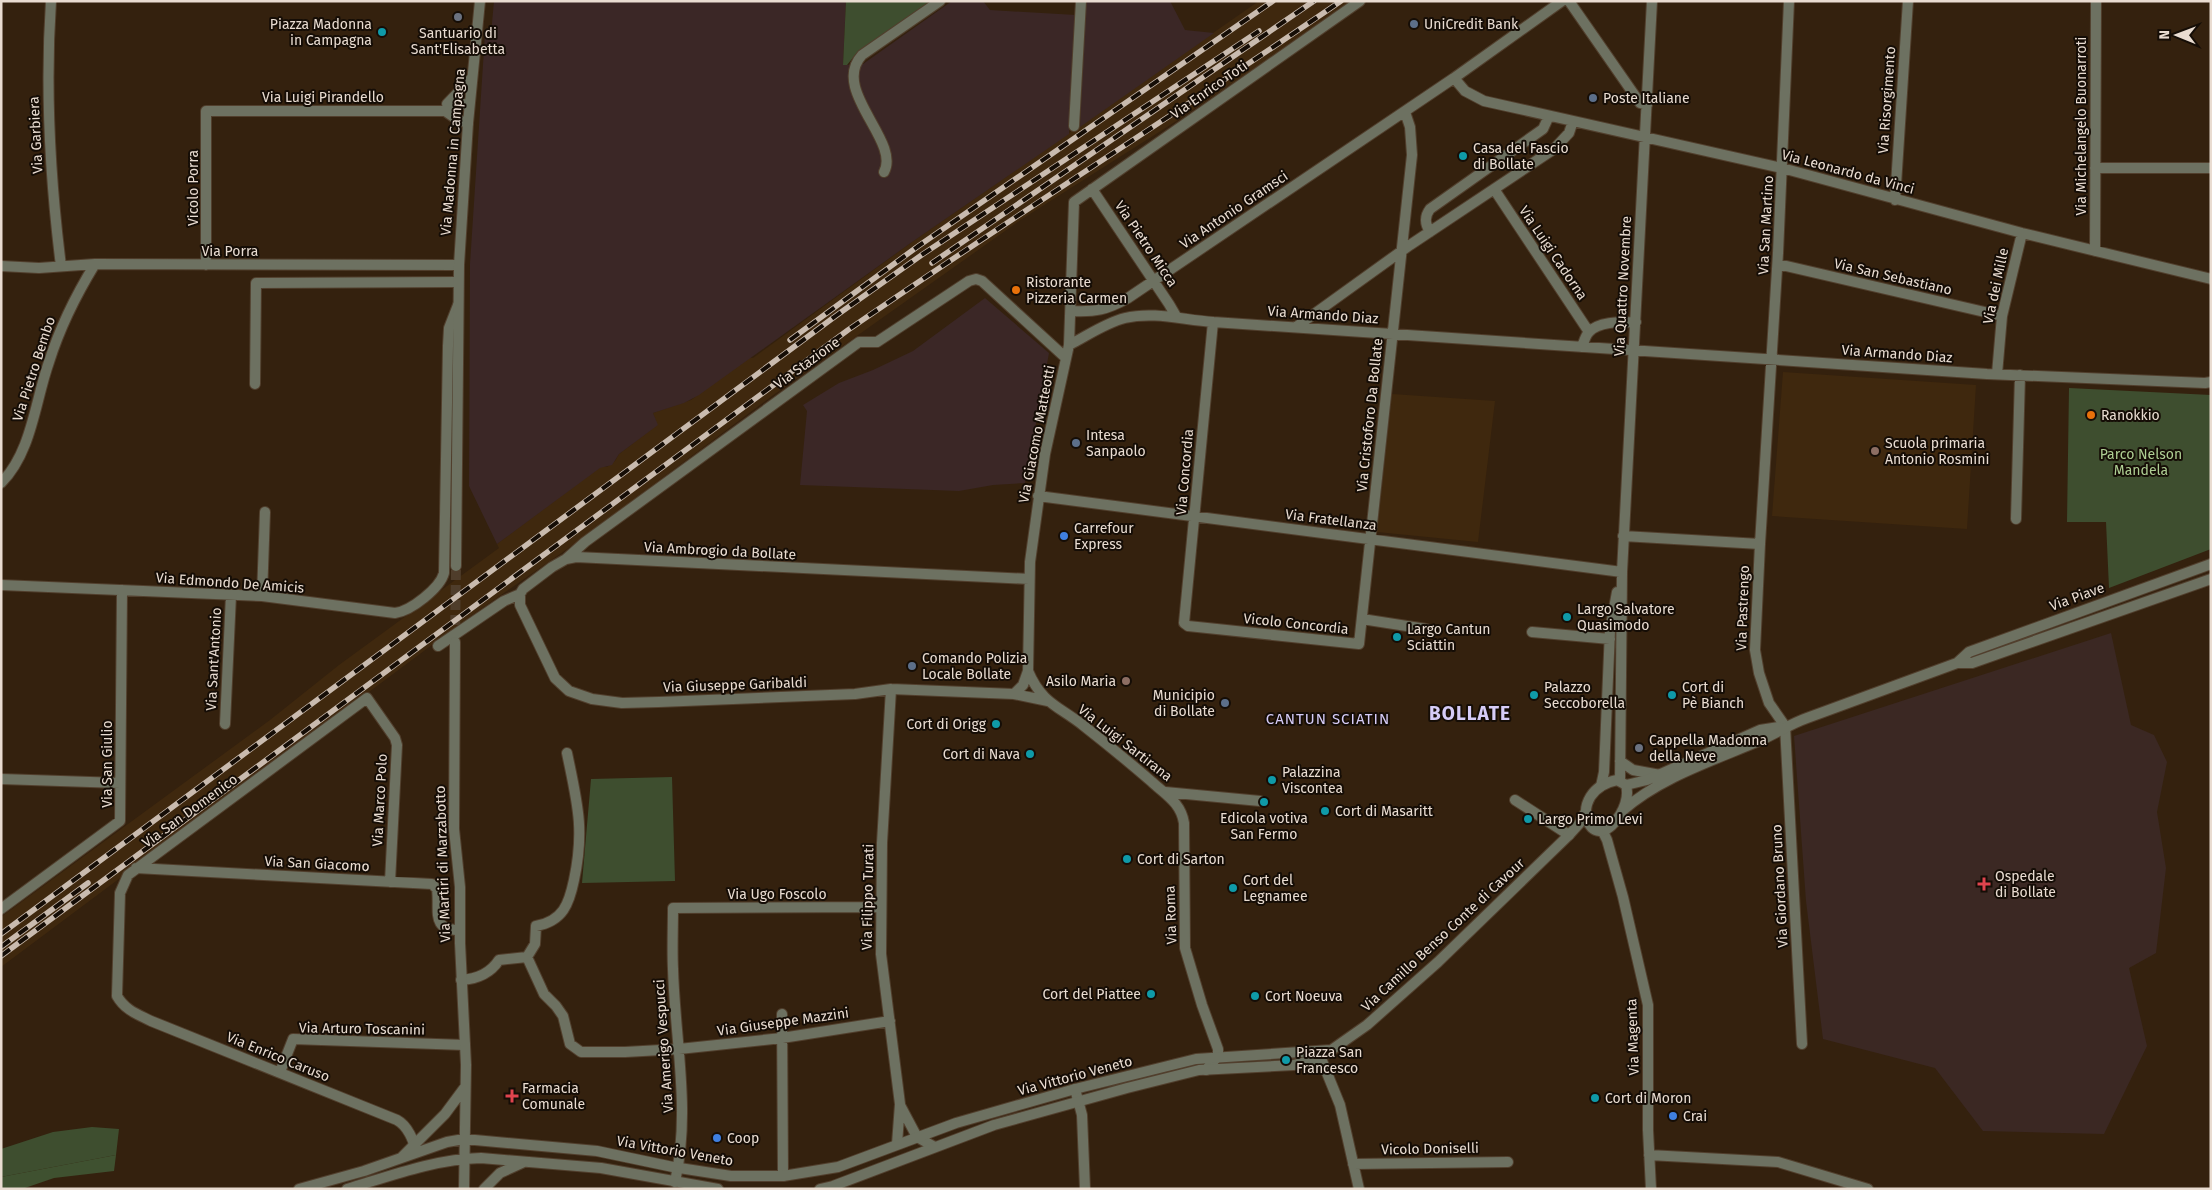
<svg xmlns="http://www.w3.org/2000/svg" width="2212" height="1190" font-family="'Fira Sans',sans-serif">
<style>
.built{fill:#3f280e}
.industrial{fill:#3b2726}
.medical{fill:#3b2823}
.green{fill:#3e4e2f}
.forest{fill:#3f5130}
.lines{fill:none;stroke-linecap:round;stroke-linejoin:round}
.tertiary-tunnel{stroke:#4f3d2b;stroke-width:10;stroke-dasharray:10 5;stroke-linecap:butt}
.minor-casing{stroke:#513f2d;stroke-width:12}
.tertiary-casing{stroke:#513f2d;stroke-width:12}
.minor{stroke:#6d7161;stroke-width:10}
.tertiary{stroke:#6d7161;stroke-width:10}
.rail-casing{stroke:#c9bbaf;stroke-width:5.5}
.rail{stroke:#150d06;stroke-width:4;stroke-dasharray:11;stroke-linecap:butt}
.worship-dot{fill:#6b7280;stroke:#150d06;stroke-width:2}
.service-dot{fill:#5c6f8a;stroke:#150d06;stroke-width:2}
.culture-dot{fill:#0f9aa8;stroke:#150d06;stroke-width:2}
.food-dot{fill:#e8710a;stroke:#150d06;stroke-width:2}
.education-dot{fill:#8d6e63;stroke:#150d06;stroke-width:2}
.shop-dot{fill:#3f7fe0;stroke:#150d06;stroke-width:2}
.health-dot{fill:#e0444e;stroke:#150d06;stroke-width:2}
.labels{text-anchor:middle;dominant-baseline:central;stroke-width:4;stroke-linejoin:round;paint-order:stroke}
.poi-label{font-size:14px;fill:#e9dcd1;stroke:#150d06;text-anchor:start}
.street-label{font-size:14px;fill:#e9dcd1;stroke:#150d06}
.park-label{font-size:14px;fill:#aece93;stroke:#150d06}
.neighbourhood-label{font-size:15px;letter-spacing:1px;fill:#d6ccf7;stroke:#150d06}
.district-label{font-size:19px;font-weight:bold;letter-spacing:1px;fill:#d6ccf7;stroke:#150d06}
</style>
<rect width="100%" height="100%" fill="#34210e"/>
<path class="built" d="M1259,1h95l-176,119 -156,99 -250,177 -202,151 -102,71 -467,349v-50l269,-197 69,-55 160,-117 -2,-4 103,-77h7l8,-6 4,-7 38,-29 -4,-12 38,-13 57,-42h5l159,-116z
M1783,372l193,13 -9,144 -195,-13z
M1392,394l103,7 -17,141 -101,-10z"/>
<path class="industrial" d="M494,1h352l-3,64 20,-1 89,-63h31l7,9 86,5 -7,119 -157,108 -213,153 -15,8 -31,10 5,12 -39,29 -7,11 -12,3 -103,76 -28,-58 1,-222 15,-230h6z
M1086,1h84l15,29 29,3 -134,94z
M985,298l64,55 -24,130 -32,2 -34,6 -159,-6 7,-74 -4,-6 36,-22 34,-13 40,-19z"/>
<path class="medical" d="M2111,633l20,92 23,10 13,27 -10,50 9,56 -10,85 -27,15 18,78 -43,88 -121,-3 -48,-63 -112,-29 -17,-138 -12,-165z"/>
<path class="green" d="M846,1h86l-76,53 -9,11h-4z
M2069,388l142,7v154l-102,39 -3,-66h-39z
M672,777l3,104 -93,2 9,-104z
M92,1127l27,2 -3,26 -115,22v-28l52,-17z"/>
<path class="forest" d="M116,1155l-2,16 -60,7 -32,11h-21v-12z"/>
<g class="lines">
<path class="tertiary-tunnel" d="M455,640l1,-74"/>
<defs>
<path id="minor" d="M51,1c-6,89 -1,177 10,265
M1569,1l71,102 7,2
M1789,1l-11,252 -18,291 -5,106 4,23 10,30 16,23 17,318
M1454,78l108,-77
M447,104l25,-26
M445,111l13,9 10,3
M1074,126l7,-125
M2095,168h116
M884,172c17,-31 -54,-82 -22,-117l78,-54
M1092,189l77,115 7,12
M1494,189l95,143
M1895,200l13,-199
M1430,232c-5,-8 -6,-15 0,-23l113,-80 6,-13
M2095,251l1,-250
M1778,264l224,52
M206,265v-154h239l12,-8 12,2
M1,266l38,2 56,-4 364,1
M1072,311c24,1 34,-1 56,-13l326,-220 11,13 19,10 298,67 240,65 189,46
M1213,322l-29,301 4,3 171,18 53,-489 -2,-28 -5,-15
M1296,327l114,-82 144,-96 15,-16 4,-12
M1069,345c18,-9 36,-22 56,-27 29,-7 58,2 88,4l774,52 218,9 6,-1
M1582,347c2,-5 3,-11 7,-15 10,-11 33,-10 47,-10
M1997,374l5,-58 20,-83
M255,384l1,-101 202,-1
M1,483c31,-31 34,-82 48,-121 11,-35 27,-67 46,-98
M1038,496l584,76
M2016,519l4,-144
M1623,536l137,8
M566,559l19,-17 274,-200h18l92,-61 7,-2 6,2 84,77
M1,585l261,11 133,17c16,-2 45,-25 49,-40l4,-227 1,-18 9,-23
M520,594v11l35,73 14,13 23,8 30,4 37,-1 196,-8 36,-5 123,5 34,7
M262,596l3,-84
M1362,619l64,10
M1532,632l78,7
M438,646l66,-45 16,-7 3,-5 29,-22 14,-8 10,-2 453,22
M1028,671c14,33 31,35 56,55 23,18 46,37 68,56 14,13 29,21 32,41l1,125 17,57 16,44v7l-12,14
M891,689l-9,154 -1,111 19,150 -3,40
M1014,694l9,-9 5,-14 2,-109 15,-108 24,-109 5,-143 286,-201
M225,724l6,-129
M567,753c10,49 18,76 7,127 -5,24 -11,41 -38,46l-1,18 -8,13 17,37 12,12 7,10 7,28 11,8h44l54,-3 103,-11 108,-17
M1620,761l13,9 27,5
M1,779l119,4
M1620,781l2,-209 30,-571
M1601,786l3,-14 6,-142 7,-38
M1165,792l95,9
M1515,800l54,35
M1602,830l5,10 16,57 25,108v125l3,59
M136,868l296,16 5,5c3,22 -7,41 23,41
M390,882l7,-137 -2,-7 -28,-40 -239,177 -8,18 -3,103c8,14 20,18 34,25l246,99c11,6 16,20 20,32
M1,909l119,-88 2,-231
M461,980c16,-1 29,-6 38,-20l28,-3
M782,1014l1,162
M1318,1051l22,54 19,84
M280,1072l13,-33 172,6
M1075,1089l7,26 3,74
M900,1105l17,32 16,9
M1649,1155l129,7 90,27
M1353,1164l155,-2
M675,1182c16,-71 0,-141 -2,-213 -1,-20 0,-41 0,-61l208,-1"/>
<path id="tertiary" d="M456,566l3,-301 9,-142 12,-122
M455,642l-1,187 6,58v56l6,122 -2,124
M1957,663l12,-11 242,-88
M1617,780l9,5c3,11 0,20 -6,30 -30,47 -57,-24 -3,-35z
M1626,785l21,-5 113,-50 19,-3
M1622,811c39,-34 90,-50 137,-70 16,-7 31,-17 48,-23l150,-55h15l239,-84
M401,1158l44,-44 20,-27
M299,1189l65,-18 83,-29 17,-3 133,12 76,16 58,9h52l55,-9 118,-44 119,-34 121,-30 135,-9
M347,1189c43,-13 88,-30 134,-31l120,10 117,21
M484,1189l16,-16 24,-11
M820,1189l13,-3 161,-61 133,-37 72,-18 95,-5 26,-7 47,-33 71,-63 131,-127 10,-11 7,-13"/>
</defs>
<use href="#minor" class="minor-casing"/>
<use href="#tertiary" class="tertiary-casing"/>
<use href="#minor" class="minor"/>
<use href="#tertiary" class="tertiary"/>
<defs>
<path id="rail" d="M932,263l382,-262
M790,340l127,-93 356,-246
M1,934l836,-619 86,-61 336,-223
M1,947l87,-64
M1,956l847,-626c162,-112 330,-217 493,-329"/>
</defs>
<use href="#rail" class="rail-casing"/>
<use href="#rail" class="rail"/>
</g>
<g class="worship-dot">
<circle cx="458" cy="17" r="5"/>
<circle cx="1639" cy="748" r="5"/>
</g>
<g class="service-dot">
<circle cx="1414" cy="24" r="5"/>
<circle cx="1593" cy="98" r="5"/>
<circle cx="1076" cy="443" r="5"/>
<circle cx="912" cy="666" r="5"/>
<circle cx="1225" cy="703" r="5"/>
</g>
<g class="culture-dot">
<circle cx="382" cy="32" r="5"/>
<circle cx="1463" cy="156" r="5"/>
<circle cx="1567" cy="617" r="5"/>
<circle cx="1397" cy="637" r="5"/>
<circle cx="1534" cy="695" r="5"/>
<circle cx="1672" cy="695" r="5"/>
<circle cx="996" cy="724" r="5"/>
<circle cx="1030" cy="754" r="5"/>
<circle cx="1272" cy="780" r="5"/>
<circle cx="1264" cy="802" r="5"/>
<circle cx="1325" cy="811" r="5"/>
<circle cx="1528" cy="819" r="5"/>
<circle cx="1127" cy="859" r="5"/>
<circle cx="1233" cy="888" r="5"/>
<circle cx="1151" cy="994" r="5"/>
<circle cx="1255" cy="996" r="5"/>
<circle cx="1286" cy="1060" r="5"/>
<circle cx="1595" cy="1098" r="5"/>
</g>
<g class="food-dot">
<circle cx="1016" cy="290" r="5"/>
<circle cx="2091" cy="415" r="5"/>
</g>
<g class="education-dot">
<circle cx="1875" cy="451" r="5"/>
<circle cx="1126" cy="681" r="5"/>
</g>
<g class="shop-dot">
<circle cx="1064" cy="536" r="5"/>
<circle cx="1673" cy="1116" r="5"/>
<circle cx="717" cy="1138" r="5"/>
</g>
<g class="health-dot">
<path d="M1981.5 876.5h5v5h5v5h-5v5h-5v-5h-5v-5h5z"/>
<path d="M509.5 1088.5h5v5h5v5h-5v5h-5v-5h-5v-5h5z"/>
</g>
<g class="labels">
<g class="poi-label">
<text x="372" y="24" text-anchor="end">Piazza Madonna<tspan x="372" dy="16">in Campagna</tspan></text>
<text x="1424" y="24">UniCredit Bank</text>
<text x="458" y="33" text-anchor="middle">Santuario di<tspan x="458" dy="16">Sant'Elisabetta</tspan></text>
<text x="1603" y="98">Poste Italiane</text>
<text x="1473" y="148">Casa del Fascio<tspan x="1473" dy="16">di Bollate</tspan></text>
<text x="1026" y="282">Ristorante<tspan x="1026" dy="16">Pizzeria Carmen</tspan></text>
<text x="2101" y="415">Ranokkio</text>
<text x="1086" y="435">Intesa<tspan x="1086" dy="16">Sanpaolo</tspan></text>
<text x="1885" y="443">Scuola primaria<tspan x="1885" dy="16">Antonio Rosmini</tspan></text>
<text x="1074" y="528">Carrefour<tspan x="1074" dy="16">Express</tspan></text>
<text x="1577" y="609">Largo Salvatore<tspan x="1577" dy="16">Quasimodo</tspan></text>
<text x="1407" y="629">Largo Cantun<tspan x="1407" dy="16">Sciattin</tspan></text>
<text x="922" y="658">Comando Polizia<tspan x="922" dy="16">Locale Bollate</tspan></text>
<text x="1116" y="681" text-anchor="end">Asilo Maria</text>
<text x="1544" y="687">Palazzo<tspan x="1544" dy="16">Seccoborella</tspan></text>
<text x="1682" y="687">Cort di<tspan x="1682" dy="16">Pè Bianch</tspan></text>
<text x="1215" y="695" text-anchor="end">Municipio<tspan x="1215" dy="16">di Bollate</tspan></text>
<text x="986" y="724" text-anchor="end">Cort di Origg</text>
<text x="1649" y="740">Cappella Madonna<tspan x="1649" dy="16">della Neve</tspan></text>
<text x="1020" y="754" text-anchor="end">Cort di Nava</text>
<text x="1282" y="772">Palazzina<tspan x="1282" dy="16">Viscontea</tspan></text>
<text x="1335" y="811">Cort di Masaritt</text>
<text x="1264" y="818" text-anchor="middle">Edicola votiva<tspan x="1264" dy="16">San Fermo</tspan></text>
<text x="1538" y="819">Largo Primo Levi</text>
<text x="1137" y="859">Cort di Sarton</text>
<text x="1995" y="876">Ospedale<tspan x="1995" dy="16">di Bollate</tspan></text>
<text x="1243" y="880">Cort del<tspan x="1243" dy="16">Legnamee</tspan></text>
<text x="1141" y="994" text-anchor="end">Cort del Piattee</text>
<text x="1265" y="996">Cort Noeuva</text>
<text x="1296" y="1052">Piazza San<tspan x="1296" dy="16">Francesco</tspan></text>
<text x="522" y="1088">Farmacia<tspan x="522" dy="16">Comunale</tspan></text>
<text x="1605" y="1098">Cort di Moron</text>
<text x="1683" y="1116">Crai</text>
<text x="727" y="1138">Coop</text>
</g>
<g class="street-label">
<text transform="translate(1209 90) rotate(-35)">Via Enrico Toti</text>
<text x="323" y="97">Via Luigi Pirandello</text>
<text transform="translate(1887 100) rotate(-86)">Via Risorgimento</text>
<text transform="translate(2081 126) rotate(-90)">Via Michelangelo Buonarroti</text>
<text transform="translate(36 135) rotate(-93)">Via Garbiera</text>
<text transform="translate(453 152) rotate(-85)">Via Madonna in Campagna</text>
<text transform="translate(1848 172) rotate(15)">Via Leonardo da Vinci</text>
<text transform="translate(193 188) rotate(-90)">Vicolo Porra</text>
<text transform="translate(1234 210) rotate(-34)">Via Antonio Gramsci</text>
<text transform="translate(1766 225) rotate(-87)">Via San Martino</text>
<text transform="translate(1146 244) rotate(56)">Via Pietro Micca</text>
<text x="230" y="251">Via Porra</text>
<text transform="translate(1553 253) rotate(56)">Via Luigi Cadorna</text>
<text transform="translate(1893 277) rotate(13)">Via San Sebastiano</text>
<text transform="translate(1623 286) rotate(-87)">Via Quattro Novembre</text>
<text transform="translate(1996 286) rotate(-78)">Via dei Mille</text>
<text transform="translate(1323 315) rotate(4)">Via Armando Diaz</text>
<text transform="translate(1897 354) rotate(4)">Via Armando Diaz</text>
<text transform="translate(807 363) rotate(-36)">Via Stazione</text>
<text transform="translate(34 369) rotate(-72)">Via Pietro Bembo</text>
<text transform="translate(1370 415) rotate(-84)">Via Cristoforo Da Bollate</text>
<text transform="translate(1037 434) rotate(-79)">Via Giacomo Matteotti</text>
<text transform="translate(1185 472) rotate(-85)">Via Concordia</text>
<text transform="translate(1331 520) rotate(7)">Via Fratellanza</text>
<text transform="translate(720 551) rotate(3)">Via Ambrogio da Bollate</text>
<text transform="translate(230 583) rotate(4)">Via Edmondo De Amicis</text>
<text transform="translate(2077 597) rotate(-20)">Via Piave</text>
<text transform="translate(1743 608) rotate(-88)">Via Pastrengo</text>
<text transform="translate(1296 624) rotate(6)">Vicolo Concordia</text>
<text transform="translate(214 659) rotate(-87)">Via Sant'Antonio</text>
<text transform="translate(735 685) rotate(-2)">Via Giuseppe Garibaldi</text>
<text transform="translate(1125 743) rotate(38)">Via Luigi Sartirana</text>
<text transform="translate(107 764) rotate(-90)">Via San Giulio</text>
<text transform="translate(380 800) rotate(-87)">Via Marco Polo</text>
<text transform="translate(190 811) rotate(-36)">Via San Domenico</text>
<text transform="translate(317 864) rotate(3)">Via San Giacomo</text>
<text transform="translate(443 864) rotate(-92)">Via Martiri di Marzabotto</text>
<text transform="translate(1780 886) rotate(-93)">Via Giordano Bruno</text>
<text x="777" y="894">Via Ugo Foscolo</text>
<text transform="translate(868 897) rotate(-89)">Via Filippo Turati</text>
<text transform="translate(1171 915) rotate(-92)">Via Roma</text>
<text transform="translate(1443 935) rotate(-43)">Via Camillo Benso Conte di Cavour</text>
<text transform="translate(783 1022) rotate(-8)">Via Giuseppe Mazzini</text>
<text transform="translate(362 1029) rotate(1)">Via Arturo Toscanini</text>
<text transform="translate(1633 1037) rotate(-92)">Via Magenta</text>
<text transform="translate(664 1046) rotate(-94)">Via Amerigo Vespucci</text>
<text transform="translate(278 1057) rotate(22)">Via Enrico Caruso</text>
<text transform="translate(1075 1076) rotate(-15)">Via Vittorio Veneto</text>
<text transform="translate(1430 1149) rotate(-1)">Vicolo Doniselli</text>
<text transform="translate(675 1151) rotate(10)">Via Vittorio Veneto</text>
</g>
<g class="park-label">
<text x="2141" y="454">Parco Nelson<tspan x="2141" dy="16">Mandela</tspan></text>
</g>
<g class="neighbourhood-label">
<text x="1328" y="719">CANTUN SCIATIN</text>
</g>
<g class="district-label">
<text x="1470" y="713">BOLLATE</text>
</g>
</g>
<rect width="2212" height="1190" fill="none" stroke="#e9dcd1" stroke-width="5"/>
<g transform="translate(2177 35) rotate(271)" stroke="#150d06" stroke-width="4" paint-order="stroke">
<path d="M0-4L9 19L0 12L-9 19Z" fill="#e9dcd1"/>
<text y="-8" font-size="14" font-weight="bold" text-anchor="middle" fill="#e9dcd1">N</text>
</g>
</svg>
